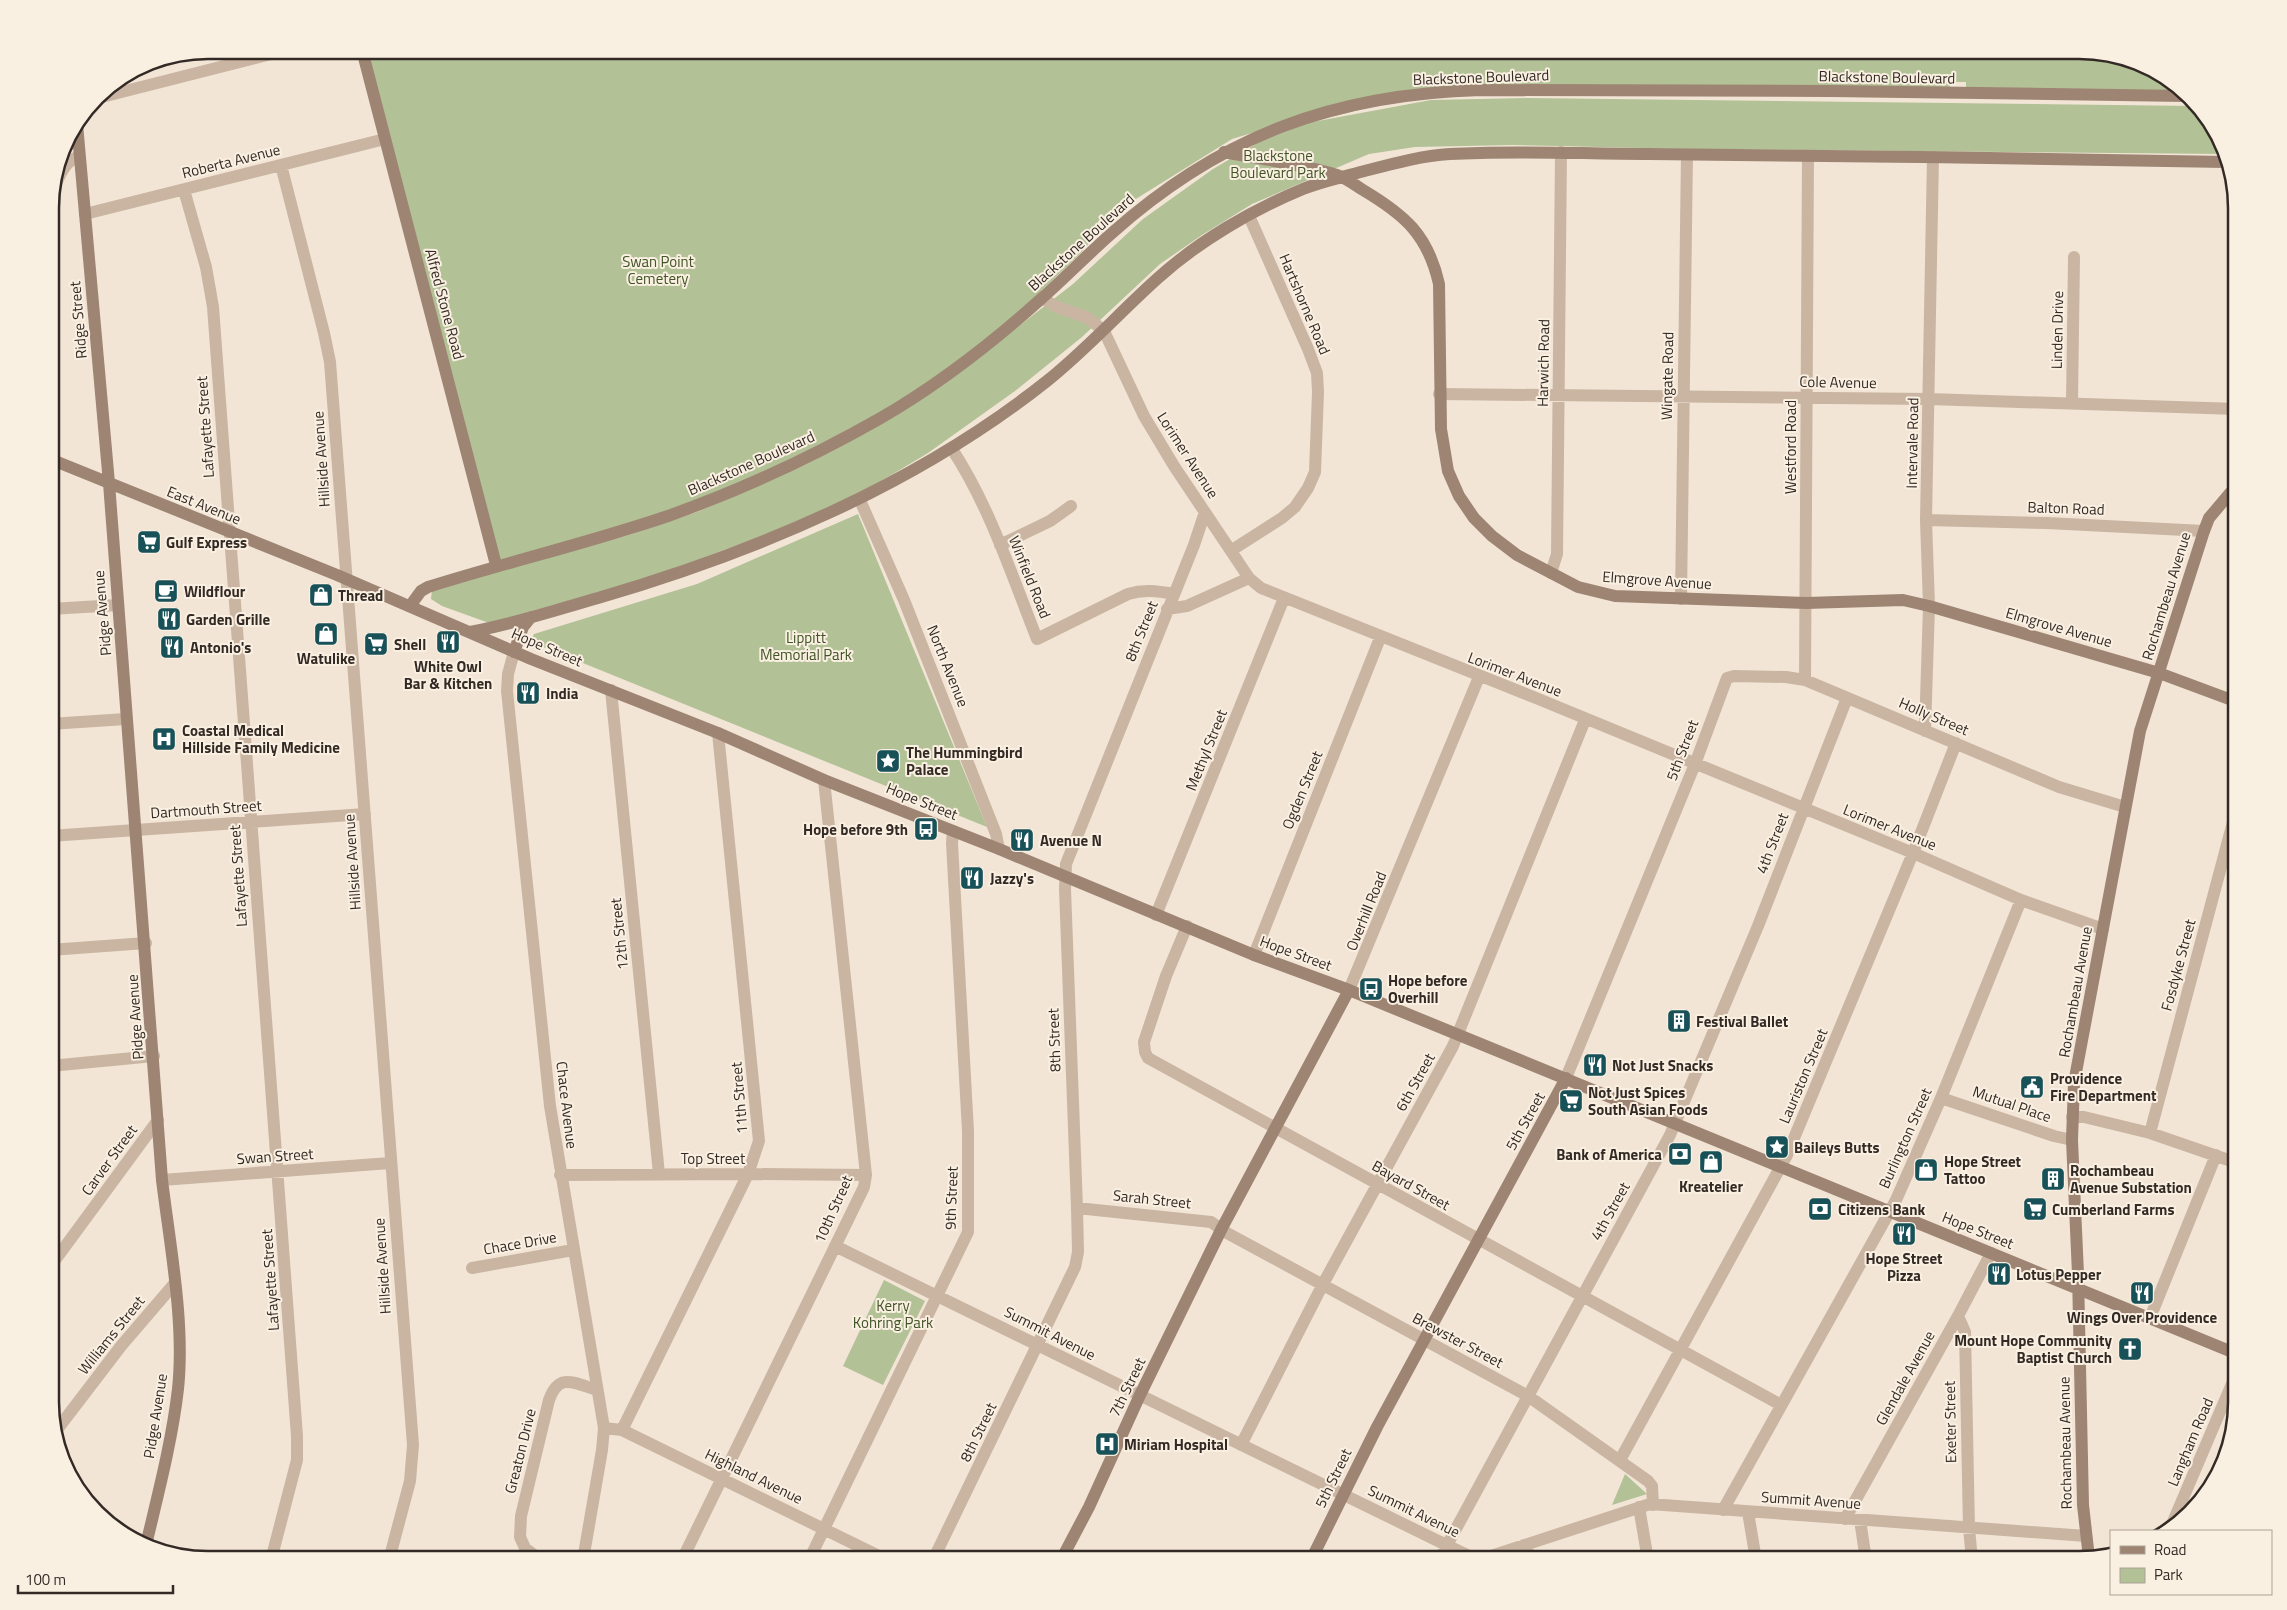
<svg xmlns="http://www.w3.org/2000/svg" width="2287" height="1610" font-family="'Titillium Web',sans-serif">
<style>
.green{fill:#b2c196}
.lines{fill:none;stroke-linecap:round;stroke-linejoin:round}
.street{stroke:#cab5a2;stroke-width:12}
.secondary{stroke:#9e8473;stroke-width:12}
.labels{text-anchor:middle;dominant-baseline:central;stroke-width:4;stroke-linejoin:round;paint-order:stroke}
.street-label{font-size:15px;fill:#342a25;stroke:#faf0e2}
.park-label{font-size:15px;fill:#425427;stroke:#faf0e2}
.poi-label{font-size:15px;font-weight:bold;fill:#342a25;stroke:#faf0e2;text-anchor:start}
.rim{fill:none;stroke:#342a25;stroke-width:2.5}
</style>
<rect width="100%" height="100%" fill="#f2e5d6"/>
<path class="green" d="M364,50h1715l51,8 45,24 11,14 -220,-3v-11h-16v10l-516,-1 -174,44 -5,-3 -23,7 -117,73 -34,41 -57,54 -97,84 -224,111 -203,62z
M1526,98l668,8 27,32 3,16 -538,-5 -174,-4 -97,2 -46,7 -117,50 -50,31 -42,29 -78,73 -67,54 -87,62 -50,30 -48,24 -68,29 -117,43 -156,44 -47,-17 -11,-7 1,-10 197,-54 68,-23 55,-24 205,-114 116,-90 70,-65 70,-50 53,-31 41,-15 124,-23z
M858,514l129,313 -451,-183 -5,-4 3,-6 163,-50z
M884,1280l41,21 -42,84 -40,-19z
M1625,1474l22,20 -35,11z"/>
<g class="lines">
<path class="street" d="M94,99l193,-49
M281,165l43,168 6,29 83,1083 -3,36 -21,79
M184,190l22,77 7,40 84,1129v24l-26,100
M50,200c7,-17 11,-37 29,-44
M85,214l300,-75
M1042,298l13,8 33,12 16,13 40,85 30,50 75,112 12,10 275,110 377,155 108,47 82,29
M1439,394l490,5 308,10
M2072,403l2,-146
M952,449c38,58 60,127 85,190l91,-45c16,-5 29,-3 46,0
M859,498l45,102 92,234 3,15
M1926,520l121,3 157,8
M1000,545l50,-24 21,-15
M1232,550l50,-32 13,-11 13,-19 7,-16 3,-80 -1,-19 -9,-24 -59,-133
M1551,573l6,-19 4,-402
M1681,599l6,-445
M50,609l68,-4
M1167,609l20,-3 62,-28
M514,652l-6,22 -1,17 43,415 54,322 -2,22 -19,110
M1805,680l3,-525
M611,690l48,484
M50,724l76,-5
M1925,731l4,-125 -3,-86 7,-363
M50,836l315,-22
M1156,915l128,-317
M1187,926l-21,50 -22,66 1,10 3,6 633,347
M50,950l96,-7
M1254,955l126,-317
M1349,990l130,-313
M50,1066l104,-10
M1566,1078l129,-314 32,-86 7,-2 52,1 19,3 254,107 66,20
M1941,1098l113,38 18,4
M2072,1117h12l66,16 87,30
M2150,1133l87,-326
M560,1175l188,-1 118,1
M162,1180l228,-17
M1077,1208l134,14 16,11 301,163 120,85 4,5 1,19
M835,1246l640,313h7l168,-55 436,32
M50,1267l108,-147
M472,1268l101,-18
M1958,1316l7,16 4,196 3,32
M2150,1318l66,-163
M604,1428l18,2 265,130
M622,1430l126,-256 11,-33 -41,-408
M56,1431l65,-85 54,-63
M1241,1445l82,-161 130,-238 132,-326
M1620,1460l167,-305 126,-302 43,-110
M1639,1507l9,53
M1723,1510l173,-310 45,-102 80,-198
M1748,1512l8,48
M1845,1519l113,-203 33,-63
M1860,1520l6,40
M2172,1524l65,-152
M1524,1545l9,15
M540,1560l-15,-12 -5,-11 1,-21 28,-116c10,-28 25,-17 48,-10
M682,1560l182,-373 2,-12 -42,-395
M809,1560l159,-328v-101l-16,-288 1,-12
M933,1560l142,-293 3,-15 -1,-44 -12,-319 1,-25 128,-319 11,-33
M1439,1560l231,-425 88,-209 89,-228"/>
<path class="secondary" d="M362,50l134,515
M77,124l32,359 53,697c8,66 23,143 16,209 -6,52 -20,105 -32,156
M1224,152c36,7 78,12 113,23 9,3 18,10 26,15 42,25 65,45 76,94l2,145 7,42 11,25 15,22 18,18 25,19 61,32 37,9 191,7 97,-3 26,6 230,67 78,29
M50,459l287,116 194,84 187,74 106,47 175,69 255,106 95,35 888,364
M410,606l11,-15 7,-4c79,-25 161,-44 240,-71 73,-26 144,-59 211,-97 59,-34 113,-76 163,-121 24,-21 46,-44 70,-65 110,-98 223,-139 369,-143l349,1 356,5
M470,632c44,-8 86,-22 128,-34 160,-47 318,-113 449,-217 40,-32 73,-69 111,-103 41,-37 94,-68 145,-89 17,-7 36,-11 54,-16 31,-8 61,-17 93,-19 66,-4 132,0 199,0 192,1 385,5 577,8
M514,652l9,-25 8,-10
M2089,1558l-6,-53 -5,-231 -6,-134 2,-57 66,-352 64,-200 5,-13 28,-33
M1061,1560l28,-53 51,-112 82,-167 127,-238
M1311,1560l66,-133 189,-349"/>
</g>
<defs>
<symbol id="supermarket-square" viewBox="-11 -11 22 22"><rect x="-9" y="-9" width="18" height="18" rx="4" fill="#185258" stroke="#faf0e2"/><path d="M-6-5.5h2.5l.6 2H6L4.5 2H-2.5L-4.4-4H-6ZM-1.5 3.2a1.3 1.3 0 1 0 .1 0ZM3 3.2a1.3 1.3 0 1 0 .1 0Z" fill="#fff"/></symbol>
<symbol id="cafe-square" viewBox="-11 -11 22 22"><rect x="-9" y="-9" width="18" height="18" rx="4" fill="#185258" stroke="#faf0e2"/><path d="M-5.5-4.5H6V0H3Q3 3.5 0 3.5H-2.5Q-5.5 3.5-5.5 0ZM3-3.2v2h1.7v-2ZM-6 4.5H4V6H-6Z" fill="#fff"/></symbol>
<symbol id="shop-square" viewBox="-11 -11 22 22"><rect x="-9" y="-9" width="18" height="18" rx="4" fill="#185258" stroke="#faf0e2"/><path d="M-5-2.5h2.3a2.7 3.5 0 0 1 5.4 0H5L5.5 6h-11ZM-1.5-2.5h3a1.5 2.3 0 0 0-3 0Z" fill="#fff"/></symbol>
<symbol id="restaurant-square" viewBox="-11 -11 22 22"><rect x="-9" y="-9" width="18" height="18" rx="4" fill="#185258" stroke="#faf0e2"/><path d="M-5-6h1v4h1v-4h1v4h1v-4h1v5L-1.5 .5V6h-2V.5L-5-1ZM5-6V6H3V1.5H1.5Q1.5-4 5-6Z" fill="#fff"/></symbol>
<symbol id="hospital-square" viewBox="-11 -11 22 22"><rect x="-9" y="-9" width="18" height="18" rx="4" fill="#185258" stroke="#faf0e2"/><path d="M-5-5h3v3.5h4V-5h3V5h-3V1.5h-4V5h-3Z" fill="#fff"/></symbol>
<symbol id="sight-square" viewBox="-11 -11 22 22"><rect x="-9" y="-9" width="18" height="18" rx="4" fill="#185258" stroke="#faf0e2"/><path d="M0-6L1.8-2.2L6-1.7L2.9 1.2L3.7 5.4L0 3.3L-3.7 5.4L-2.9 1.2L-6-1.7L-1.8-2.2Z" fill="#fff"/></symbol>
<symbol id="bus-square" viewBox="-11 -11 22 22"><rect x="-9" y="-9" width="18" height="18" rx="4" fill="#185258" stroke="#faf0e2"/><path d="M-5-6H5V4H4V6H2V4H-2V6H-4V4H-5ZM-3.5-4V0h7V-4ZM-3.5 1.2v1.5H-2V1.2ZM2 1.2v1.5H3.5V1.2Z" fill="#fff"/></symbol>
<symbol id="building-square" viewBox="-11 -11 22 22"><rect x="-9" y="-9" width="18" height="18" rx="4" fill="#185258" stroke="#faf0e2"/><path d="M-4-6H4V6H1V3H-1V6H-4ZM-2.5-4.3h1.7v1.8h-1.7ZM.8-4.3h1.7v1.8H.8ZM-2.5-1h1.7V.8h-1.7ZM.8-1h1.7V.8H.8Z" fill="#fff"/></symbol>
<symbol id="civic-square" viewBox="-11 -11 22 22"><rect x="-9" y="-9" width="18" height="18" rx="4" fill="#185258" stroke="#faf0e2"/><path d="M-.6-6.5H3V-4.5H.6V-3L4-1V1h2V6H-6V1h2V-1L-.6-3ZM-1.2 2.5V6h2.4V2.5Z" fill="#fff"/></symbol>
<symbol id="bank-square" viewBox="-11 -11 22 22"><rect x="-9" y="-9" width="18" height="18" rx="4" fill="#185258" stroke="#faf0e2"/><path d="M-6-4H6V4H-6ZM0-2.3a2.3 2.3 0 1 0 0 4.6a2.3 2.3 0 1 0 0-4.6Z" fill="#fff"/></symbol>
<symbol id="church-square" viewBox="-11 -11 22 22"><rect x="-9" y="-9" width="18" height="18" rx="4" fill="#185258" stroke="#faf0e2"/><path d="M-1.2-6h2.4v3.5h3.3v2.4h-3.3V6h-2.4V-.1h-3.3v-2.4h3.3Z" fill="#fff"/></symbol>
</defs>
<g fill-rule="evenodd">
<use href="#supermarket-square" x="135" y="528" width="28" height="28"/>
<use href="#cafe-square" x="152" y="577" width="28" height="28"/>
<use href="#shop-square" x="307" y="581" width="28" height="28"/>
<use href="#restaurant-square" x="155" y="605" width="28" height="28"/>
<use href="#shop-square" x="312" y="620" width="28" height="28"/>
<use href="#restaurant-square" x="434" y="628" width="28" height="28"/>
<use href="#supermarket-square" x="362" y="630" width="28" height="28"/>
<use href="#restaurant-square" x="158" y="633" width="28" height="28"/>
<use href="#restaurant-square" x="514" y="679" width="28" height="28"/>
<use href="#hospital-square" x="150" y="725" width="28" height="28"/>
<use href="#sight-square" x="874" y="747" width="28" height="28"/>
<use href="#bus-square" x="912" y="815" width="28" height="28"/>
<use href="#restaurant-square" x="1008" y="826" width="28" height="28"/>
<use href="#restaurant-square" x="958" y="864" width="28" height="28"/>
<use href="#bus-square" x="1357" y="975" width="28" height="28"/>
<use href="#building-square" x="1665" y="1007" width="28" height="28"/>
<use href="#restaurant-square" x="1581" y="1051" width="28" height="28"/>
<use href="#civic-square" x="2018" y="1073" width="28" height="28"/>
<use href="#supermarket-square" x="1557" y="1087" width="28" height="28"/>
<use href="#sight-square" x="1763" y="1133" width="28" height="28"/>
<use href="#bank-square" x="1666" y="1140" width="28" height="28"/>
<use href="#shop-square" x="1697" y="1148" width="28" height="28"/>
<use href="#shop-square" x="1912" y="1156" width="28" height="28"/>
<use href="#building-square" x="2039" y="1165" width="28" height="28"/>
<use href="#bank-square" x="1806" y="1195" width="28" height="28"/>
<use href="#supermarket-square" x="2021" y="1195" width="28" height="28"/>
<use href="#restaurant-square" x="1890" y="1220" width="28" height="28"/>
<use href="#restaurant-square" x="1985" y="1260" width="28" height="28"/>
<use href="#restaurant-square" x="2128" y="1279" width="28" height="28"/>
<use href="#church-square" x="2116" y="1335" width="28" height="28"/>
<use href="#hospital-square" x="1093" y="1430" width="28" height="28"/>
</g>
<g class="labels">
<g class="street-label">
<text transform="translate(1481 77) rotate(-2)">Blackstone Boulevard</text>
<text transform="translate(1887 77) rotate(1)">Blackstone Boulevard</text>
<text transform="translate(231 161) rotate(-14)">Roberta Avenue</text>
<text transform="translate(1081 242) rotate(-42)">Blackstone Boulevard</text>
<text transform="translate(445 304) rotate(75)">Alfred Stone Road</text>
<text transform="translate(1305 304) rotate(67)">Hartshorne Road</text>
<text transform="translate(78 320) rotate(-95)">Ridge Street</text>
<text transform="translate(2057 330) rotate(-89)">Linden Drive</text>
<text transform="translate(1543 363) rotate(-89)">Harwich Road</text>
<text transform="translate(1667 376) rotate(-89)">Wingate Road</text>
<text transform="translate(1838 382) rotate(1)">Cole Avenue</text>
<text transform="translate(205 427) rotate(-94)">Lafayette Street</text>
<text transform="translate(1912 443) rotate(-89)">Intervale Road</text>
<text transform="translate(1790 447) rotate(-90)">Westford Road</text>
<text transform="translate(1188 455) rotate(57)">Lorimer Avenue</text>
<text transform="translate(321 459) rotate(-94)">Hillside Avenue</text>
<text transform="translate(751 463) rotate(-24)">Blackstone Boulevard</text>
<text transform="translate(204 505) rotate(22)">East Avenue</text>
<text transform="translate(2066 508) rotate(2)">Balton Road</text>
<text transform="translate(1030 577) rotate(68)">Winfield Road</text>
<text transform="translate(1657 580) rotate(4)">Elmgrove Avenue</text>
<text transform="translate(2166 596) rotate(-73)">Rochambeau Avenue</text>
<text transform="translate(102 613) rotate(-95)">Pidge Avenue</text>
<text transform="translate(2059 627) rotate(16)">Elmgrove Avenue</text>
<text transform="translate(1141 631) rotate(-68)">8th Street</text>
<text transform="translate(547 647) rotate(23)">Hope Street</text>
<text transform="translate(948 666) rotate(68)">North Avenue</text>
<text transform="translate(1515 674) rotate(21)">Lorimer Avenue</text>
<text transform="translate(1934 716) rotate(23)">Holly Street</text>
<text transform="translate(1206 750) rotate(-68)">Methyl Street</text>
<text transform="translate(1682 750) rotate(-69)">5th Street</text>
<text transform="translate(1302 790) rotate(-68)">Ogden Street</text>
<text transform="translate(922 801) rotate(22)">Hope Street</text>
<text transform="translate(206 809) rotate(-4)">Dartmouth Street</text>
<text transform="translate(1890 827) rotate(22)">Lorimer Avenue</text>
<text transform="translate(1772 843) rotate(-69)">4th Street</text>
<text transform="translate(352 862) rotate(-94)">Hillside Avenue</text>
<text transform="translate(238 876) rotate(-94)">Lafayette Street</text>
<text transform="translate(1366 911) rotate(-68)">Overhill Road</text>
<text transform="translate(619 934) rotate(-96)">12th Street</text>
<text transform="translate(1296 953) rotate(20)">Hope Street</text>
<text transform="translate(2178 965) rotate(-75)">Fosdyke Street</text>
<text transform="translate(2075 992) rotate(-80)">Rochambeau Avenue</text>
<text transform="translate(135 1017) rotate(-94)">Pidge Avenue</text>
<text transform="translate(1054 1040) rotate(-92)">8th Street</text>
<text transform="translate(1803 1076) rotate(-67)">Lauriston Street</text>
<text transform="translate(1415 1082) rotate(-61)">6th Street</text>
<text transform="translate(739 1098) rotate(-95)">11th Street</text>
<text transform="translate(2012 1104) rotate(19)">Mutual Place</text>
<text transform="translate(567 1105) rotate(83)">Chace Avenue</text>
<text transform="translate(1525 1121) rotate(-61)">5th Street</text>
<text transform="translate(1905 1138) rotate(-66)">Burlington Street</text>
<text transform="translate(275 1156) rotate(-4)">Swan Street</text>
<text x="713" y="1158">Top Street</text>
<text transform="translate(109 1160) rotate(-54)">Carver Street</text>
<text transform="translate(1411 1185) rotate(29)">Bayard Street</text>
<text transform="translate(951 1198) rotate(-88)">9th Street</text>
<text transform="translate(1152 1199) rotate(6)">Sarah Street</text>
<text transform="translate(833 1209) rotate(-66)">10th Street</text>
<text transform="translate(1610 1211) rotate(-61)">4th Street</text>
<text transform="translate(1978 1230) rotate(22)">Hope Street</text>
<text transform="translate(520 1243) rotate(-10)">Chace Drive</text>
<text transform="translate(382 1266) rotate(-94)">Hillside Avenue</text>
<text transform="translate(270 1280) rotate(-94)">Lafayette Street</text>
<text transform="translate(1050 1333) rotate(27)">Summit Avenue</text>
<text transform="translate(111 1335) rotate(-51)">Williams Street</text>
<text transform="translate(1458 1340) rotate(28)">Brewster Street</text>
<text transform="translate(1905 1378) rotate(-61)">Glendale Avenue</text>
<text transform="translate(1127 1387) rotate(-64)">7th Street</text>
<text transform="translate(155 1416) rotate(-81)">Pidge Avenue</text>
<text transform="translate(1950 1422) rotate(-91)">Exeter Street</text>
<text transform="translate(978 1432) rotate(-64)">8th Street</text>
<text transform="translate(2190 1442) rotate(-67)">Langham Road</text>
<text transform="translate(2065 1443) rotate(-91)">Rochambeau Avenue</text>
<text transform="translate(520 1451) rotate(-76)">Greaton Drive</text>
<text transform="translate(754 1476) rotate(26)">Highland Avenue</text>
<text transform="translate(1333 1478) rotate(-64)">5th Street</text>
<text transform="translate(1811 1500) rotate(4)">Summit Avenue</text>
<text transform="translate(1414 1511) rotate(26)">Summit Avenue</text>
</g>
<g class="park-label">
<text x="1278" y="155">Blackstone<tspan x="1278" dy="17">Boulevard Park</tspan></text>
<text x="658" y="261">Swan Point<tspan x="658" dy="17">Cemetery</tspan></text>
<text x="806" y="637">Lippitt<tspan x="806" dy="17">Memorial Park</tspan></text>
<text x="893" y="1305">Kerry<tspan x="893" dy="17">Kohring Park</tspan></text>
</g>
<g class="poi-label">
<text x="166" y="542">Gulf Express</text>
<text x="184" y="591">Wildflour</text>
<text x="338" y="595">Thread</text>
<text x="186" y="619">Garden Grille</text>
<text x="394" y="644">Shell</text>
<text x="190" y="647">Antonio's</text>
<text x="326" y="658" text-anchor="middle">Watulike</text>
<text x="448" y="666" text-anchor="middle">White Owl<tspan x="448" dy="17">Bar &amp; Kitchen</tspan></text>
<text x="546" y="693">India</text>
<text x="182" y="730">Coastal Medical<tspan x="182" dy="17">Hillside Family Medicine</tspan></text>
<text x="906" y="752">The Hummingbird<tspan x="906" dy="17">Palace</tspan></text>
<text x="908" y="829" text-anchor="end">Hope before 9th</text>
<text x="1040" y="840">Avenue N</text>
<text x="990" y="878">Jazzy's</text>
<text x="1388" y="980">Hope before<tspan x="1388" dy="17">Overhill</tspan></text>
<text x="1696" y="1021">Festival Ballet</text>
<text x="1612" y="1065">Not Just Snacks</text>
<text x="2050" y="1078">Providence<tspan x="2050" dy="17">Fire Department</tspan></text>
<text x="1588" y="1092">Not Just Spices<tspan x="1588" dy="17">South Asian Foods</tspan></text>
<text x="1794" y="1147">Baileys Butts</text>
<text x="1662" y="1154" text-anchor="end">Bank of America</text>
<text x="1944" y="1161">Hope Street<tspan x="1944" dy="17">Tattoo</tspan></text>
<text x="2070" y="1170">Rochambeau<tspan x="2070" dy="17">Avenue Substation</tspan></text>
<text x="1711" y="1186" text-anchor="middle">Kreatelier</text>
<text x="1838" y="1209">Citizens Bank</text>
<text x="2052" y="1209">Cumberland Farms</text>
<text x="1904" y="1258" text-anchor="middle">Hope Street<tspan x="1904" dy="17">Pizza</tspan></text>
<text x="2016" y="1274">Lotus Pepper</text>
<text x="2142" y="1317" text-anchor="middle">Wings Over Providence</text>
<text x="2112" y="1340" text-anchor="end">Mount Hope Community<tspan x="2112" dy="17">Baptist Church</tspan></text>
<text x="1124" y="1444">Miriam Hospital</text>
</g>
</g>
<path d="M0 0H2287V1610H0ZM208 59H2079A149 149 0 0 1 2228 208V1402A149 149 0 0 1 2079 1551H208A149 149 0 0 1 59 1402V208A149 149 0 0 1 208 59Z" fill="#faf0e2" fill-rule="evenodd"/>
<path class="rim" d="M208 59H2079A149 149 0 0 1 2228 208V1402A149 149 0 0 1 2079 1551H208A149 149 0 0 1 59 1402V208A149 149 0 0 1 208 59Z"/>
<rect x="2110" y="1530" width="162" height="65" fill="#faf0e2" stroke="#aba196"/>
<rect x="2120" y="1546" width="25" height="8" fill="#9e8473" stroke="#aba196"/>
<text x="2154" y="1555" font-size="15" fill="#342a25">Road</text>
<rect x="2120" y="1568" width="25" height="15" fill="#b2c196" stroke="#aba196"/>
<text x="2154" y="1580" font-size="15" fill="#342a25">Park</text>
<path d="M18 1585v8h155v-8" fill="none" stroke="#342a25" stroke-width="2.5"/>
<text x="25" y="1585" font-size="15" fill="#342a25" stroke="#faf0e2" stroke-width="4" paint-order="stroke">100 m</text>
</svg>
